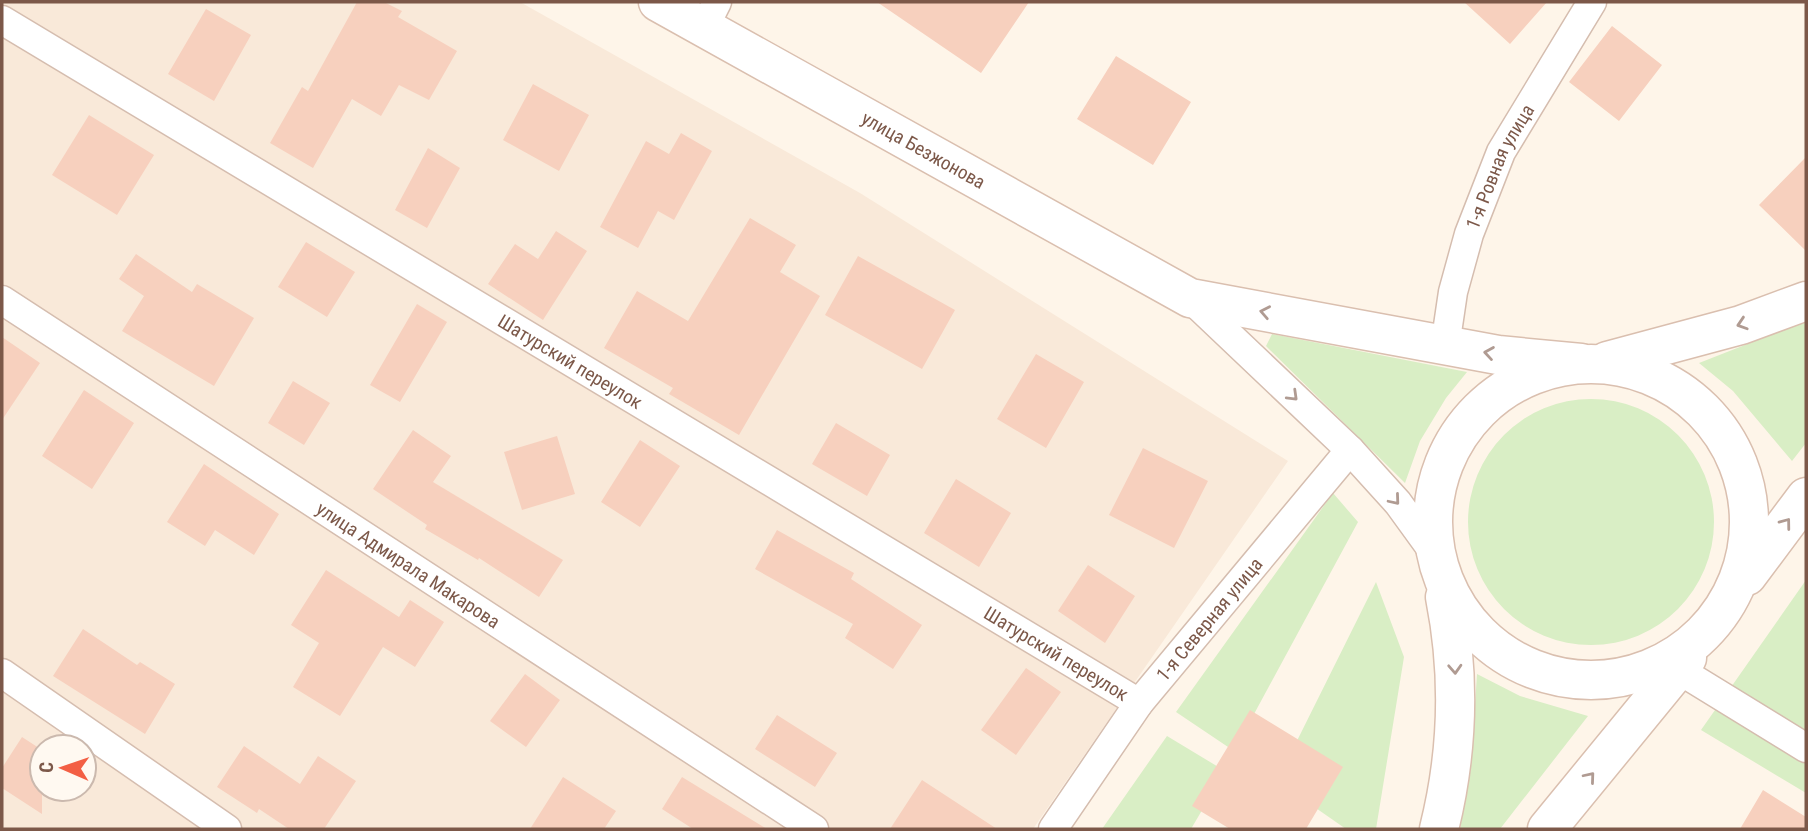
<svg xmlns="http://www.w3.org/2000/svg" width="1808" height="831" font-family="'Roboto Condensed',sans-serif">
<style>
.residential{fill:#f9e9d9;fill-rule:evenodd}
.green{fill:#d9eec5}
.building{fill:#f7d0be}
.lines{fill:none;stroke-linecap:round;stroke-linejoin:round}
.street-casing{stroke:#d5bdaf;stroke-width:31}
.secondary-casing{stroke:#dabfaf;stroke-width:41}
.street{stroke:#fff;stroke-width:28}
.secondary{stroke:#fff;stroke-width:38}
.oneway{stroke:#b09b92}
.labels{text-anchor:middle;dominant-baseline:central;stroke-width:5;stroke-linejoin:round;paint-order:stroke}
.street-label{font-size:19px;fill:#7c5849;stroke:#fff9f1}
</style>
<rect width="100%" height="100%" fill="#fef5e9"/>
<path class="residential" d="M2,2h518l340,191 428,268 -255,368h-1031zM42,747h42v42h-42z"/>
<path class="green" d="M1806,321v122l-14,18 -59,-70 -34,-28z
M1272,334l195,38 -21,26 -26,43 -15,42 -139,-137z
M1468 522a123 123 0 1 1 246 0a123 123 0 1 1-246 0Z
M1333,493l25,29 -124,229 -58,-39z
M1806,580v213l-105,-63z
M1376,582l28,75 -28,172h-30l-69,-48z
M1477,674l43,22 68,20 -88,113h-40l11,-62z
M1167,736l58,35 -34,58h-89z"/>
<path class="building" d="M357,2h27l18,9 -4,6 59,34 -28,49 -30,-15 -18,31 -29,-17 -39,69 -43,-25 32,-56 6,4z
M877,2h152l-48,71z
M1464,2h83l-37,42z
M206,9l45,26 -37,66 -46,-27z
M1612,26l50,39 -43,56 -50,-39z
M1116,56l75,46 -38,63 -76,-46z
M533,84l56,31 -30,56 -56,-31z
M89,115l65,40 -37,60 -65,-40z
M681,133l31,18 -38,69 -16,-9 -20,37 -38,-21 46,-86 23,13z
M428,148l32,20 -33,60 -32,-18z
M1806,157v94l-47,-46z
M750,218l46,27 -16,27 40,24 -81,139 -70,-41 4,-6 -69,-40 33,-57 51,30z
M556,231l31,20 -44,69 -55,-36 27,-40 23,15z
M306,242l49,30 -28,45 -49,-30z
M136,254l56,38 5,-8 57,34 -40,68 -92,-55 22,-35 -25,-17z
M858,256l97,54 -33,59 -97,-54z
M417,304l30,18 -47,80 -30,-17z
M2,337l38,26 -38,57z
M1036,354l48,28 -38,66 -49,-29z
M293,381l37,22 -26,42 -36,-22z
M84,390l50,33 -42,66 -50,-33z
M836,423l54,32 -23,41 -55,-32z
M413,430l38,26 -18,26 130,78 -24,37 -60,-39 -1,2 -53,-31 2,-4 -54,-36z
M557,436l18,58 -53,16 -18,-58z
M640,440l40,26 -40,61 -39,-25z
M1143,448l65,33 -34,67 -65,-33z
M204,464l75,50 -25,41 -39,-25 -10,16 -38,-24z
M956,479l55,34 -32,54 -55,-34z
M777,530l77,43 -3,6 71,46 -29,44 -48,-31 8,-14 -98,-55z
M1088,565l47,31 -30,47 -47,-32z
M326,570l73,47 11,-17 34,22 -29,45 -32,-20 -43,69 -47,-29 26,-44 -28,-18z
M83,629l54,36 3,-3 35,22 -30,50 -92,-58z
M1026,668l35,24 -45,63 -35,-25z
M525,674l35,26 -34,47 -36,-26z
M1250,710l93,57 -37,62h-76l-38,-23z
M777,715l60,38 -22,34 -60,-38z
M22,737l20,13v64l-40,-26v-20z
M244,746l56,38 18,-28 38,25 -32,48h-35l-30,-20 -2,4 -40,-26z
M563,777l53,34 -12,18h-74z
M682,777l85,52h-74l-31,-20z
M922,780l75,49h-107z
M1763,790l43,27v12h-66z"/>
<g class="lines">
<defs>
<g id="street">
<path id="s1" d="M2,20l1137,683"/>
<path d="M705,26l12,-24"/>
<path d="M1190,298l160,152 48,53 37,51"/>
<path id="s2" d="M2,300l812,529"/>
<path id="s3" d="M1445,346l8,-54 16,-58 32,-82 91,-150"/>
<path d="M2,673l225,156"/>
<path d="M1586,682l93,-12 127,78"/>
<path id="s4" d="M1053,829l86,-126 211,-253"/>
</g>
<g id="secondary">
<path id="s5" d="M658,2l532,296 308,57 83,8"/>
<path d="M1607,361l134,-36 65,-24"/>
<circle cx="1591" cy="522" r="158"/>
<path d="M1747,576l59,-79"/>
<path d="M1439,829c19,-76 21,-156 6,-232"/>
<path d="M1547,829l140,-171"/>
</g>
</defs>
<use href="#street" class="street-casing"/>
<use href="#secondary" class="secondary-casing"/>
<use href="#street" class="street"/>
<use href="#secondary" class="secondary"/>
</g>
<defs><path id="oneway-chevron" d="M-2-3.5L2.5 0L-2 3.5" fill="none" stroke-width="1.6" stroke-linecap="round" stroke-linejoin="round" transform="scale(1.75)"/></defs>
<g class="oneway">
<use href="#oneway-chevron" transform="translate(1265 312) rotate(-169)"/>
<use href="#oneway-chevron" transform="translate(1742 324) rotate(162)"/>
<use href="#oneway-chevron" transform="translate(1489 353) rotate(-171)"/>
<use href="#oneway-chevron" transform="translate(1293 396) rotate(44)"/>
<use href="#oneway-chevron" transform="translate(1395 500) rotate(50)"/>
<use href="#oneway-chevron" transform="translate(1786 523) rotate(-53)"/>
<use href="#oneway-chevron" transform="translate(1455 669) rotate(87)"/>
<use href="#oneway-chevron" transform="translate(1590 777) rotate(-50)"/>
</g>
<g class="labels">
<g class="street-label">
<text stroke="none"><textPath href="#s5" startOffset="304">улица Безжонова</textPath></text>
<text stroke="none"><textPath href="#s3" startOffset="189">1-я Ровная улица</textPath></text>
<text stroke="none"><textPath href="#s1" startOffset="663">Шатурский переулок</textPath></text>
<text stroke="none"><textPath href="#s2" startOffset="485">улица Адмирала Макарова</textPath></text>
<text stroke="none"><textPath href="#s4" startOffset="262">1-я Северная улица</textPath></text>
<text stroke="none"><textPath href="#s1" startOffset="1230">Шатурский переулок</textPath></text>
</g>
</g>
<rect width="1808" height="831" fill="none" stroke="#7c5849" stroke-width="7"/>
<g transform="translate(63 768) rotate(272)"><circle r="33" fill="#fff9f1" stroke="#cbb9ae" stroke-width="2"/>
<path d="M0-5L12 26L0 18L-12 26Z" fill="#f35f44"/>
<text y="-10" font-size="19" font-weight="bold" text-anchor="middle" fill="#7c5849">С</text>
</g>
</svg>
